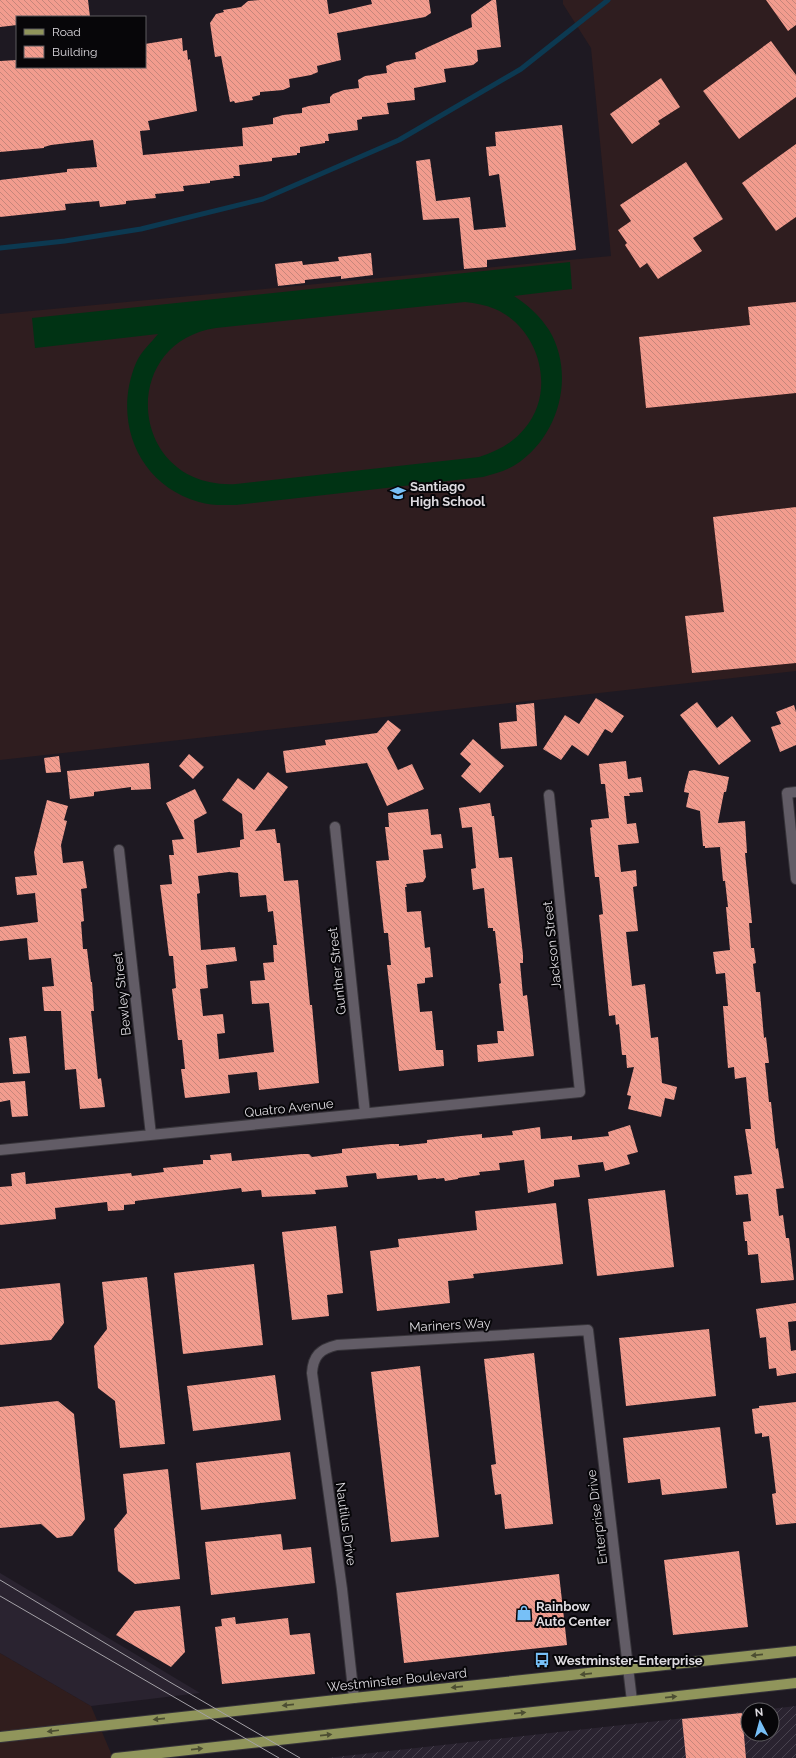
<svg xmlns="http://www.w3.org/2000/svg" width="796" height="1758" font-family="Raleway,sans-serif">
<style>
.commercial{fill:#301d1d}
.industrial{fill:url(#industrial-furrows)}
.education{fill:#2f1d1f}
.built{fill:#2a2330}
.garden{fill:#003314;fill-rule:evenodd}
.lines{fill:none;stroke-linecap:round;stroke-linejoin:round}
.stream{stroke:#0c3951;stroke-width:5}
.building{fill:url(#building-back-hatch);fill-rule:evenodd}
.minor-casing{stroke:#37343a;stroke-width:12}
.major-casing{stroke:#37343a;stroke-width:12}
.minor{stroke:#625c66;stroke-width:10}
.major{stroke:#90955b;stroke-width:10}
.tram{stroke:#a4a1a7;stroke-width:1}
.oneway{fill:#4c4e32}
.labels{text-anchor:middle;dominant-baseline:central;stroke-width:4;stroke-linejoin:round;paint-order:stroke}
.poi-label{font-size:13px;font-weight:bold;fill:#dedbe0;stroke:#070609;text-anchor:start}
.street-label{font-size:13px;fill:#dedbe0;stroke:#070609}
</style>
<defs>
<pattern id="industrial-furrows" width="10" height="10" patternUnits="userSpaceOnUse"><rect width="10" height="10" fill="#2a2330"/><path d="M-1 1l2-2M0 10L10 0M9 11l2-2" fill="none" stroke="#48424e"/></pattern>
<pattern id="building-back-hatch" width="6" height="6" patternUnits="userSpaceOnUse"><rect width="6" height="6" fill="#f29c8e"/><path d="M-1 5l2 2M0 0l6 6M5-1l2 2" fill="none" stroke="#c6867b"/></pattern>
</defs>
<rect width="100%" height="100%" fill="#1e1922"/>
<path class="commercial" d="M0,1653l91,53 22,52h-113z"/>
<path class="industrial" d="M796,1706v52h-469l421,-47v23h24v-24h-11z"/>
<path class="education" d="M563,0h233v671l-796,89v-446l611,-58 -20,-208 -28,-44z"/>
<path class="built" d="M0,1573l200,120 -109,13 -91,-53z"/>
<path class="garden" d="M570,262l2,27 -58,7c14,9 26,20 35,34 27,45 10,107 -34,135 -10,6 -21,9 -32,12l-247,28c-12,0 -25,1 -37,-3 -61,-17 -87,-82 -63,-139 5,-12 15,-20 22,-29l-123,14 -3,-30zM465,302c11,1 20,3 30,7 44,19 62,81 30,119 -12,15 -27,23 -46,29l-243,27c-107,6 -120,-141 -20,-156z"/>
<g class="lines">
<path class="stream" d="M0,248l65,-7 76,-12 122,-30 136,-59 122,-71 87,-69"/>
</g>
<path class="building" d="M0,0h88l2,17h-73v8l-17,2z
M259,0h68l2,14 43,-10 -1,-4h58l2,13 -6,4 -88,16 4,27 -24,6 1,6 -7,3 -22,4 1,8 -7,3 -23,2v3l-8,2 1,3 -18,3 -1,-2 -4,1 -9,-46 -6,1 -5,-34 6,-9 8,-2 -1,-2 18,-3 7,-6z
M492,0h4l5,47 -24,3 1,11 -5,4 -29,4 2,13 -32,6 1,12 -28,3 2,11 -27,3v2l-5,1 1,10 -30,4 1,7h-4v2l-25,4v6h-3v2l-25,3v3l-33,4 1,11h-7l1,2 -24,3v2l-27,3 1,5 -29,3 1,4 -30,3v3l-26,3 -1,-6 -34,3 1,6 -66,7v-37l67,-8v-3l30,-2 -4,-27 -42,5 -7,2v1l-44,4v-91l17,-1v7h128v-23l37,-6 1,13 4,-1 1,10 2,-1 7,52 -49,10 2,9 -10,1 3,24 100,-9 -1,-18 31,-4v-6l10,-3 19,-2v-5l7,-2 21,-3v-6l3,-3 11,-4 15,-2 -1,-8 7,-4 22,-3 -1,-7 9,-4 21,-3 -1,-6 57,-26 -1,-12z
M766,0h30v25l-8,6z
M771,41l25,34v22l-57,42 -36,-48z
M661,78l19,29 -22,14 2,3 -28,20 -22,-30z
M562,125l14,125 -89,10v7l-23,2 -5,-51 -36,2 -7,-59 14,-2 6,42 34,-4 4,33 32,-3 -7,-53 -10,2 -3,-29 10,-1 -1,-14z
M796,144v73l-20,14 -34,-48z
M686,162l37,57 -30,19 9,13 -44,28 -11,-16 -7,5 -15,-23 2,-2 -9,-13 13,-9 -11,-16z
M371,253l2,22 -32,4v-3l-36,4v3l-27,3 -3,-22 27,-3 1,4 36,-4 -1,-4z
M796,302v91l-150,15 -7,-71 111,-12 -2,-18z
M796,507v156l-104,10 -7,-57 39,-4 -11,-95z
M596,698l28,18 -12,17 -7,-4 -17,27 -16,-11 -11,15 -18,-11 22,-34 14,9z
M697,702l20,26 15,-12 19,25 -32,24 -39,-50z
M534,703l3,43 -36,3 -2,-26 18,-2 -1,-16z
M794,705l2,7v33l-16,7 -9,-25 10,-3 -5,-12z
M388,720l13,10 -14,18 11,22 14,-6 12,25 -37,17 -20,-43 -81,10 -3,-22 43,-6 -1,-5 52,-7z
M473,739l31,27 -24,27 -19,-17 10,-12 -11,-10z
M189,754l15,13 -11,12 -14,-13z
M59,756l2,16 -15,1 -2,-15z
M626,761l2,18 13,-2 2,15 -14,1 1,3h-6l3,28 9,-1 3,20 -21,2 3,27 15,-2 1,16 -4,1 5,44 -12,1 6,54 13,-2 6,54 7,-1 4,46 15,4 -3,13 -9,-2 -4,19 -33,-8 3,-13 -4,-1 7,-28 -7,1 -1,-13h-4l-3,-31 -3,1 -1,-10 -6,1 -10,-101 4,-1 -4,-37h-4l-5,-49 2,-1 -1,-7 18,-2 -4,-34h-4l-2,-20z
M149,763l2,26 -20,1v-3l-37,5v4l-24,3 -3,-28z
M694,770l35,7 -3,15h-2l-6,31 27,-2 2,32h-2l7,70h-3l2,25h3l2,15 -3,1 3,28h4l4,46 2,-1 3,26h-4l4,39h2l5,47 2,-1 6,40 -8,1 3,27 4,-1 3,23h3l5,42 -33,3 -3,-29 -10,1 -1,-14h-2l-2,-19 8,-1 -3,-27 -12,1 -2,-19 18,-2 -7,-45h6l-5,-52 -11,2 -1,-12 -6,1 -5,-62h5l-3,-33 -9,1 -3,-22 17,-2 -4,-43h2l-3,-26h-2l-3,-34 -15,1v-2h-2l-3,-35 -14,-4 3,-14 -5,-1 1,-6 4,-15z
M268,772l20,15 -33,44 20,-2 2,14h3l4,38 14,-1 12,125h2l7,78 -60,7 -2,-18 -29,3 2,18 -45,5 -4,-29h4l-3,-29h-4l-6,-51 4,-1 -3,-32h-4l-9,-71 12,-1 -3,-29h5l-2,-15 12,-1 -18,-36 29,-14 12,24 -13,7 3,33 43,-6v-7l4,-1 -2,-25 -20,-14 16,-22 16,12zM229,872l9,1 2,24 26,-2 2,17 5,-1 4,34h-4l1,17 -11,1 2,17 -15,1 2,23 17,-1 5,49 -55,7 -2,-25 8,-1 -2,-19 -20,2 -3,-27 8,-1 -2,-23 31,-4 -2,-14 -34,3 -4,-56 3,-1 -2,-17z
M47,800l21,6 -4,14 3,1 -6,24 2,18 20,-2 4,27 -6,1 3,32 -3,1 2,27h4l4,33h1l2,29h-3l7,68 3,-1 4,29 -25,2 -4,-40 -11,1 -4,-59h-17l-2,-24 12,-1 -3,-28 -22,2 -2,-22 -27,3v-14l38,-5 -3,-29 -18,2 -2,-18 22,-2 -3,-23z
M490,803l2,13h2l5,42 13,-1 11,98v8h-3l3,33 4,-1 7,61 -56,6 -1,-17 21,-2 -1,-12h7l-5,-47 2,-1 -6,-52h-2v-3h-5l-4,-40 -11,2 -2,-21 5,-1 -4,-41 -10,1 -3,-20z
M428,809l3,26 10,-1 2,14 -20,2 3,27 -3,5 -17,2 1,3h-2l2,25 14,-1 4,37 5,-1 3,30 -8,1v5l-8,1 3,28 12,-1 4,39h7l1,16 -45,5 -12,-106h4l-3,-32h-4l-8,-72 13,-1 -4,-33h4l-1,-14z
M26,1036l4,37 -17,1 -4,-36z
M25,1081l3,35 -16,1 -2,-17 -10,2v-19z
M630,1125l8,27 -11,3 3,9 -25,7 -2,-9 -25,3 2,12 -26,3v6l-26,7 -4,-33 -25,3 1,7 -21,2 1,3 -22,3v1l-13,2 -1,-3 -8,1v-1l-18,2 -1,-5 -40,4 -1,-6 -30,3 2,11 -33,3 1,4 -54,3 -1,-7 -19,2 -1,-4 -106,13v3l-11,1v5l-16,1 -1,-9 -52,6 1,11 -56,6v-38l12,-1 -1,-12 14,-2 1,12 105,-11 1,3 32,-4 -1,-4 40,-4v-4h8l-1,-5 21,-2 1,8 70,-7h7l3,3 30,-4v-4l49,-5h8v2l28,-3v-3l34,-4 21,-2v4l31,-3 -1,-4 28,-4 1,12 31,-3v4l37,-4 -1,-4z
M665,1190l9,77 -77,9 -9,-77z
M556,1203l7,61 -90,10 1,4 -26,3 2,22 -73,8 -7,-60 29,-4 -1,-8 79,-9 -2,-19z
M336,1226l7,67 -16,2 2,21 -37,4 -10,-88z
M254,1264l9,81 -80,9 -9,-81z
M147,1277l18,167 -45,4 -5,-47 -17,-13 -4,-42 13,-17 -5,-47z
M60,1283l4,40 -13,17 -51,5v-56z
M796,1303v18l-8,1 3,29 5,-1v23l-19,3 -1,-8 -7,1 -3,-32 -6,1 -4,-29z
M709,1329l7,67 -90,10 -7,-68z
M534,1353l19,171 -48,5 -4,-35 -6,1 -4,-30 5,-1 -12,-105z
M420,1366l19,171 -48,5 -20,-170z
M275,1375l6,45 -88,11 -6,-45z
M58,1401l16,13 11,105 -13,17 -15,2 -16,-14 -41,4v-121z
M796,1402v121l-20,2 -4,-31 4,-1 -7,-57 -7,1v-4l-7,1 -3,-25 7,-1v-2z
M720,1427l7,61 -65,7 -2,-16 -32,4 -5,-45z
M290,1452l6,47 -95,11 -5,-47z
M168,1469l12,110 -45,5 -17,-13 -4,-42 13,-16 -4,-39z
M281,1534l2,16 28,-3 4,36 -104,12 -6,-53z
M739,1551l9,76 -75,8 -9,-75z
M559,1574l8,71 -163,18 -8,-70z
M180,1606l5,46 -14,15 -55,-32 19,-24z
M235,1617l1,7 52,-6 2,17 20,-2 5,41 -93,10 -7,-57 7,-1 -1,-7z
M742,1713l4,45h-60l-4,-39z"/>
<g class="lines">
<defs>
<path id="minor" d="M796,792l-9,1 9,86
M335,827l30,286
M119,850l32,285
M0,1150l580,-58 -31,-297
M354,1698l-12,-109 -30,-216c1,-17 8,-24 25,-28l251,-15 44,371"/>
<path id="major" d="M0,1737l354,-39 442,-47
M116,1758l680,-75"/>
</defs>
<use href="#minor" class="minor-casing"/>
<use href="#major" class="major-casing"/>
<use href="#minor" class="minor"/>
<use href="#major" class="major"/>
<path class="tram" d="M0,1580l168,101 132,77
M0,1596l279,162"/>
</g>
<defs><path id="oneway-solid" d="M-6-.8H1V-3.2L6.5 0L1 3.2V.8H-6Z"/></defs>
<g class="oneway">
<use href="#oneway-solid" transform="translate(757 1655) rotate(174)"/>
<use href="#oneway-solid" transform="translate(586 1674) rotate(174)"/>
<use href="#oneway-solid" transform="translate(457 1687) rotate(174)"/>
<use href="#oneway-solid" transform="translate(671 1697) rotate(-6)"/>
<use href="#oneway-solid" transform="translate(288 1705) rotate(174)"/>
<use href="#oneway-solid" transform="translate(520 1713) rotate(-6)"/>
<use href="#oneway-solid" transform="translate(159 1719) rotate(174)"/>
<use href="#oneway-solid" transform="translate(53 1731) rotate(173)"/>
<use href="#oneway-solid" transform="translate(326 1735) rotate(-6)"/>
<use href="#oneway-solid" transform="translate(197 1749) rotate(-6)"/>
</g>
<defs>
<symbol id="school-bare" viewBox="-9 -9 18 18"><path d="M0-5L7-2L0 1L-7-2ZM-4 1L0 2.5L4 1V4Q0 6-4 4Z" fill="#77c0f7" stroke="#070609" stroke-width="2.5" paint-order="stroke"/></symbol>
<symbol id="shop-bare" viewBox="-9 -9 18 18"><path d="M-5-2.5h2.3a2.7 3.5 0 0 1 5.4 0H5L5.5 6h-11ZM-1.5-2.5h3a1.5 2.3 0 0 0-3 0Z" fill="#77c0f7" stroke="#070609" stroke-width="2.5" paint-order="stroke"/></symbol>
<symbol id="bus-bare" viewBox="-9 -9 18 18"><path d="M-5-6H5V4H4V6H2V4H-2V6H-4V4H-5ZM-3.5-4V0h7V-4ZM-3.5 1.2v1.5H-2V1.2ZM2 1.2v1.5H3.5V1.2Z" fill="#77c0f7" stroke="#070609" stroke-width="2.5" paint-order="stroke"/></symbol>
</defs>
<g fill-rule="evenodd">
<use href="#school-bare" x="387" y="482" width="22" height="22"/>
<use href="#shop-bare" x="513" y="1602" width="22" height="22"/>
<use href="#bus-bare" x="531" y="1649" width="22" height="22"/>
</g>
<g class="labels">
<g class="poi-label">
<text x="410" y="486">Santiago<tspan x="410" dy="15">High School</tspan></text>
<text x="536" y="1606">Rainbow<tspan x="536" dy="15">Auto Center</tspan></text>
<text x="554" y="1660">Westminster-Enterprise</text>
</g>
<g class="street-label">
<text transform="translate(552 945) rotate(-96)">Jackson Street</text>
<text transform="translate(337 971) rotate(-96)">Gunther Street</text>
<text transform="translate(122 994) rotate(-96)">Bewley Street</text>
<text transform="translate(289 1108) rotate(-6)">Quatro Avenue</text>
<text transform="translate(450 1325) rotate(-3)">Mariners Way</text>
<text transform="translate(597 1517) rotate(-97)">Enterprise Drive</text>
<text transform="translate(346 1524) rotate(82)">Nautilus Drive</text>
<text transform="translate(397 1680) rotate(-6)">Westminster Boulevard</text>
</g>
</g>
<rect x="16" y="16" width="130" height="52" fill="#070609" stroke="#5d5b5f"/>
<rect x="24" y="29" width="20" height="6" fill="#90955b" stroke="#5d5b5f"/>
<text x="52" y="36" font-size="12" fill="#dedbe0">Road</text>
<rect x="24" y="46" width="20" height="12" fill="url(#building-back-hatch)" stroke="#5d5b5f"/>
<text x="52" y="56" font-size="12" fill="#dedbe0">Building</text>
<g transform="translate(760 1722) rotate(354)"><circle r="19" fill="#070609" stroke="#5d5b5f"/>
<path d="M0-3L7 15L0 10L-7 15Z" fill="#77c0f7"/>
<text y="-6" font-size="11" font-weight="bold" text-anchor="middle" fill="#dedbe0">N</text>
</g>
</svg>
